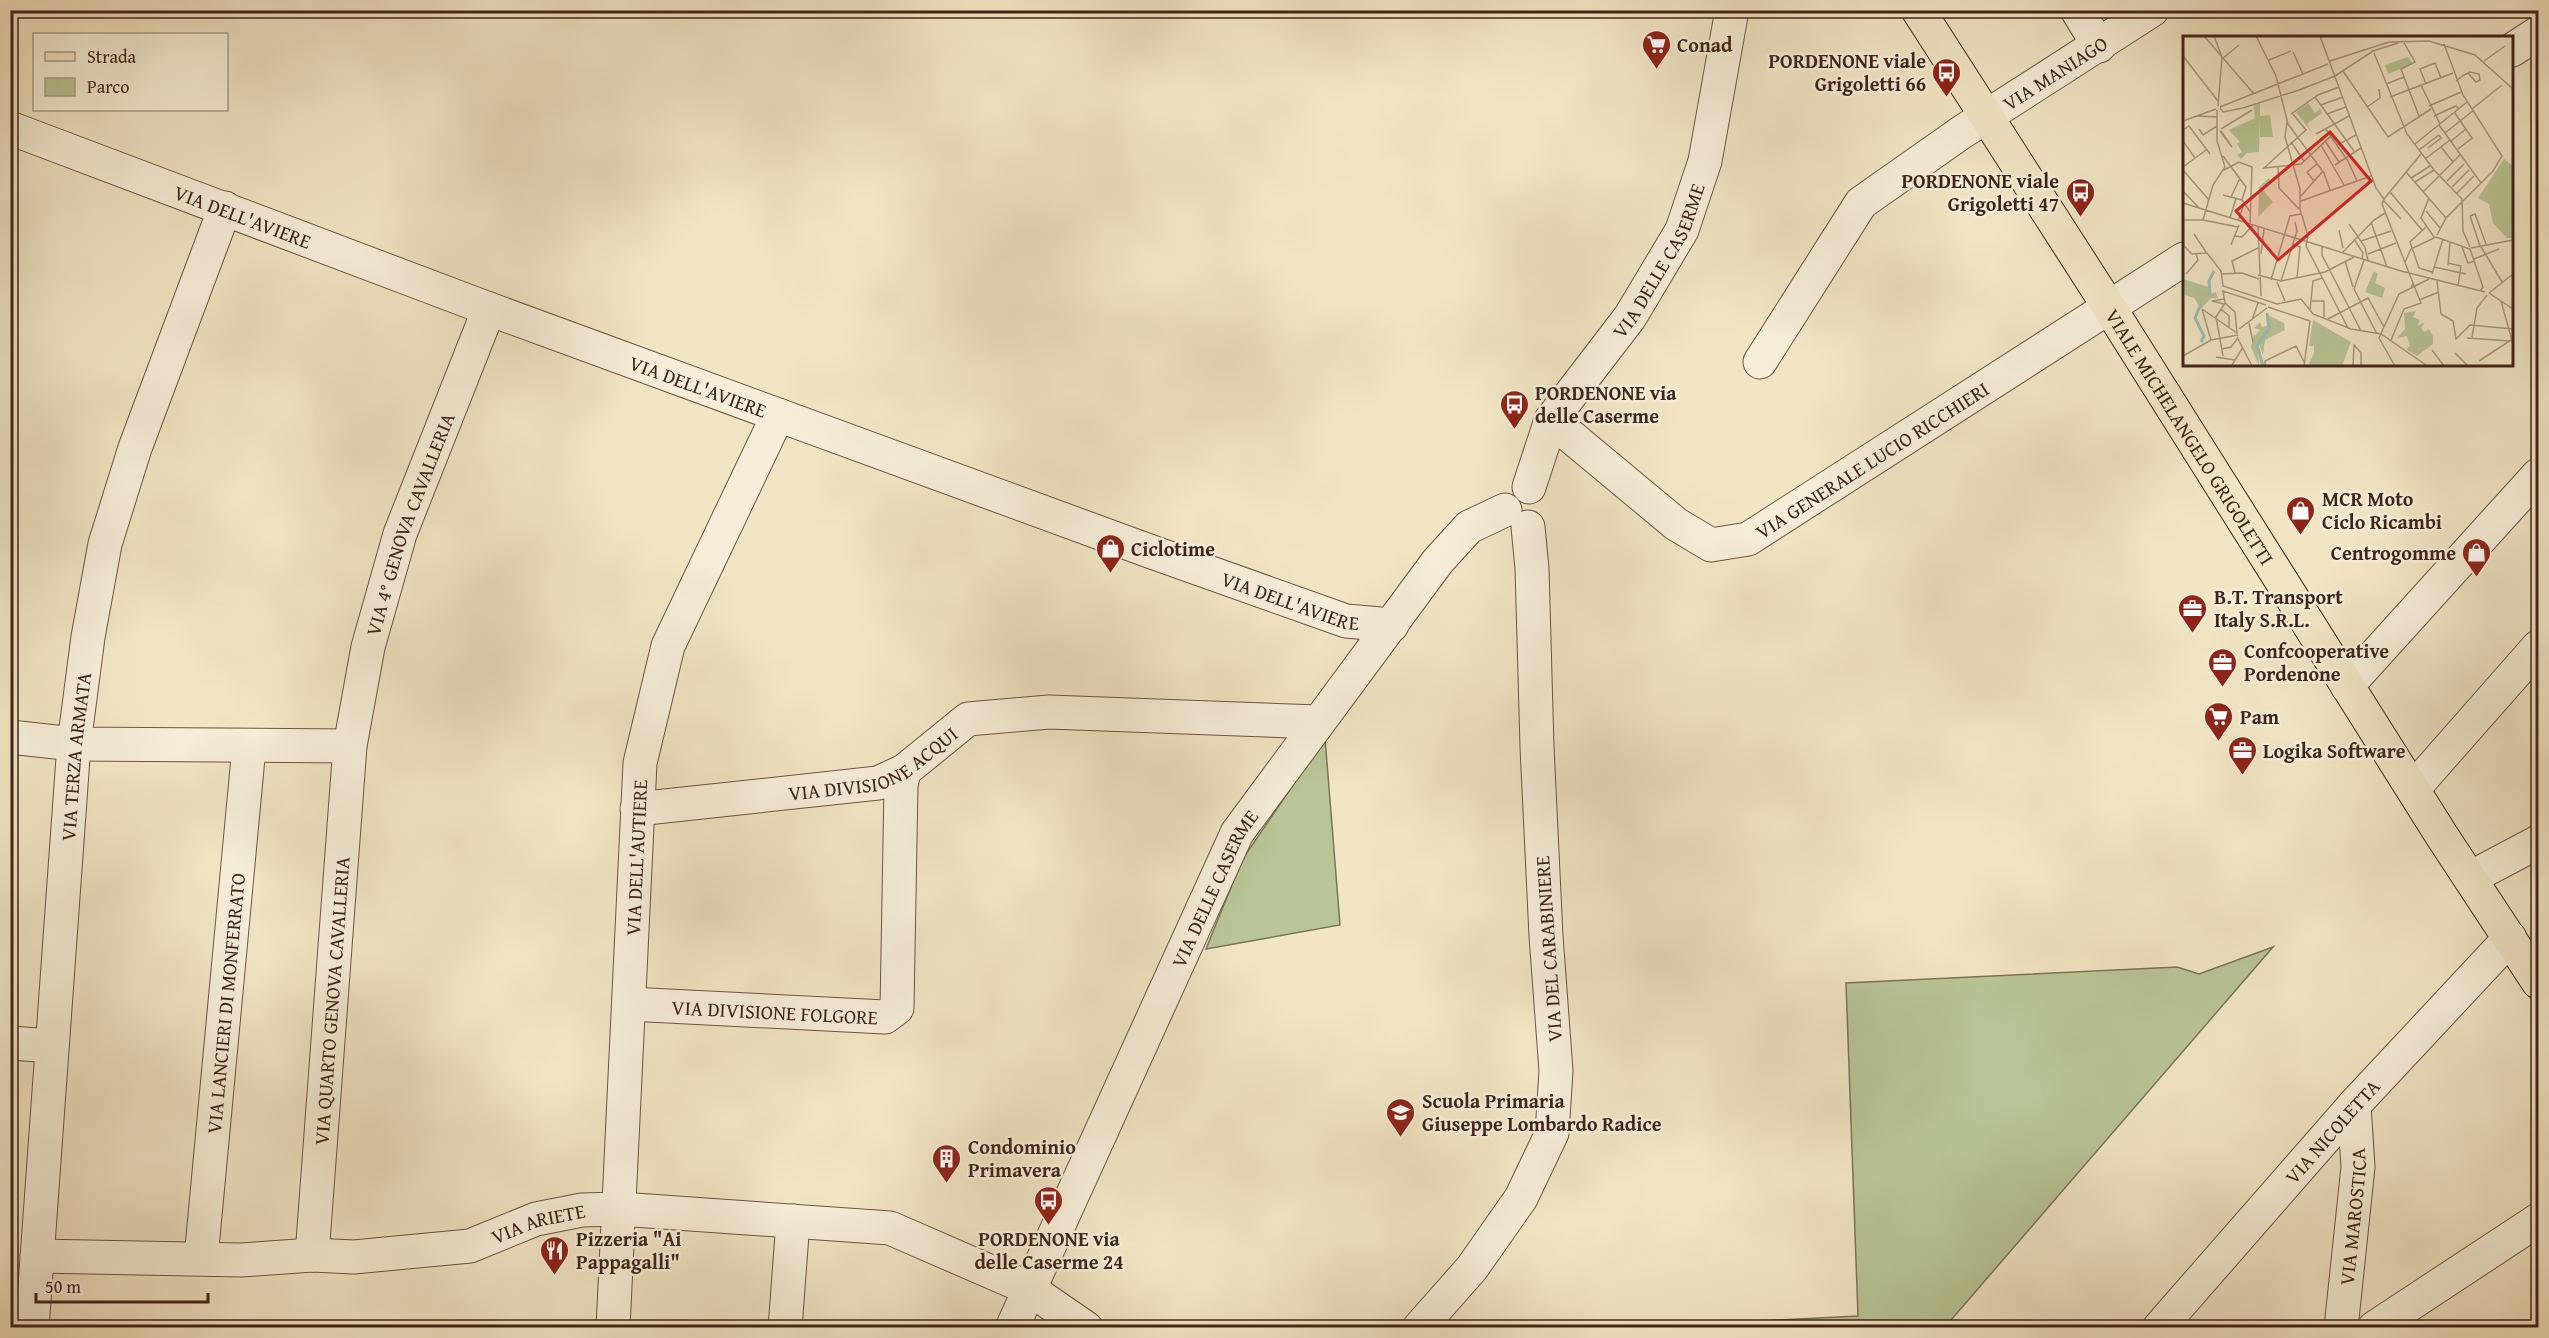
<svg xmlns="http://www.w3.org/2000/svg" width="2549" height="1338" font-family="'Gentium Book Plus',serif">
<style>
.green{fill:#b8c596;stroke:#7c7558;stroke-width:1.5}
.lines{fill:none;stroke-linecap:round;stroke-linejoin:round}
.minor-casing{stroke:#6c5544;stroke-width:35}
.major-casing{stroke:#3f251a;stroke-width:35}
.minor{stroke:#f6eed9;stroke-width:33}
.major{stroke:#f1e5c4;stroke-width:33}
.labels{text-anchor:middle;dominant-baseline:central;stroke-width:5;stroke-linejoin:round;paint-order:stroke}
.poi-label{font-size:20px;font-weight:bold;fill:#3f251a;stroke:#f6eed9;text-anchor:start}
.street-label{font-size:20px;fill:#3f251a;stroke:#f6eed9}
.inset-river{fill:none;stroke:#9bbfb6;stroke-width:3}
.inset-road{fill:none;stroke:#aa9880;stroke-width:1.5}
.view{fill:#d62828;fill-opacity:0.15;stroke:#d62828;stroke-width:3}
.inset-edge{fill:none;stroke:#3f251a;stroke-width:3}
</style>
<rect width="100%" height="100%" fill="#f1e5c4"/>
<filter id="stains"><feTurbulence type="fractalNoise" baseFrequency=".00333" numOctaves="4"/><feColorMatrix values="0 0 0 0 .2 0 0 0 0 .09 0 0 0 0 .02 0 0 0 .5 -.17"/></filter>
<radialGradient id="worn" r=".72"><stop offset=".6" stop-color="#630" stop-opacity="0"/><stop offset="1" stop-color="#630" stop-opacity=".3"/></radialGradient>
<path class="green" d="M1325,738l15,187 -134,24 36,-89z
M2273,947l-328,380h-312l225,-11 -12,-333 331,-16 22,7z"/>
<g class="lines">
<defs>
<g id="minor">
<path d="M2077,10l22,36"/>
<path d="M2512,50l26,-17"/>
<path id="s1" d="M10,128l479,181 663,243 194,69 46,4"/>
<path id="s2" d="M1760,362l101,-159 101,-71 190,-122"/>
<path id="s3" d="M1551,420l125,104 35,21 37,-6 436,-280"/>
<path id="s4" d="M1529,487l22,-67 79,-103 52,-87 23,-69 27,-151"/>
<path d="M2347,686l191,-211"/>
<path d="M10,737l64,7 276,2"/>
<path d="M2413,789l125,-142"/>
<path id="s5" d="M637,809l241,-26 26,-12 64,-52 81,-7 269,10"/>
<path d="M2470,878l68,-36"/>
<path id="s6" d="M629,1004l256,13 12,-9 4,-222 3,-15"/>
<path d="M10,1043l42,3"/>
<path id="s7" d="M312,1255l38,-509 18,-99 32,-113 89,-225"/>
<path id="s8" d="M37,1256l204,4 71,-5 42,2 116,-11 66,-27 46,-9 38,-1 270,19 138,60 58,40"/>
<path id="s9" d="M201,1258l48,-511"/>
<path id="s10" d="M32,1328l42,-584 14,-107 17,-93 30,-96 90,-240"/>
<path id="s11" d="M613,1328l27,-565 28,-117 110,-231"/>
<path d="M785,1328l8,-107"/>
<path id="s12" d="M1012,1328l225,-495 201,-272 31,-34 36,-17"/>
<path d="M1419,1328l53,-60 49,-70 31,-65 4,-62 -10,-135 -9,-189 -5,-179 -4,-41"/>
<path id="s13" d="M2159,1328l195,-223 156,-167"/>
<path id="s14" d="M2341,1328l17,-161 -4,-62"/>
<path d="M2374,1328l164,-108"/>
</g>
<g id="major">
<path id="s15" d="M1918,10l191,297 333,529 96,146"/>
</g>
</defs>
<use href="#minor" class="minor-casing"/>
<use href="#major" class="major-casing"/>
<use href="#minor" class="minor"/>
<use href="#major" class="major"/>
</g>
<defs>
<symbol id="supermarket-pin" viewBox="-11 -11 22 30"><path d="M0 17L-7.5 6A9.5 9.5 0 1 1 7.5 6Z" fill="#8f2418" stroke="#f6eed9"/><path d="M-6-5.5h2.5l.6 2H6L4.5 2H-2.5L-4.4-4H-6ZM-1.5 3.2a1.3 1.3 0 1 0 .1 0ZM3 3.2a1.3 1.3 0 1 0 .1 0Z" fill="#fff"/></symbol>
<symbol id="bus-pin" viewBox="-11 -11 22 30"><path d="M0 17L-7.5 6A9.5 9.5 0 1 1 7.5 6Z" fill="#8f2418" stroke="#f6eed9"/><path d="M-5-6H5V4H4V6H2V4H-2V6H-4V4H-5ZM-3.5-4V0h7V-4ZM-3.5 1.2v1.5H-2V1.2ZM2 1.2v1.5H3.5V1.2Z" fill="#fff"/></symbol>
<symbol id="shop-pin" viewBox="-11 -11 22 30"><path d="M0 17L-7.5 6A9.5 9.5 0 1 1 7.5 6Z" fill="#8f2418" stroke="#f6eed9"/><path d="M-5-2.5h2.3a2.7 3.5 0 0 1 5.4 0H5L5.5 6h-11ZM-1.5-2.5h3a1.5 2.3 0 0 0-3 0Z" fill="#fff"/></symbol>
<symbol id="office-pin" viewBox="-11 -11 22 30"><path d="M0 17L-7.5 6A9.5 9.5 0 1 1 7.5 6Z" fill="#8f2418" stroke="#f6eed9"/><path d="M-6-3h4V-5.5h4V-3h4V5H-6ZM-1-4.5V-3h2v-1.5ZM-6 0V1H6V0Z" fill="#fff"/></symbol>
<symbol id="school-pin" viewBox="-11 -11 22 30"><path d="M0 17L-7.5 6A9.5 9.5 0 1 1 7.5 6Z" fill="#8f2418" stroke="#f6eed9"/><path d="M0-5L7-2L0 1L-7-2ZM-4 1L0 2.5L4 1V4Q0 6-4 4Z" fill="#fff"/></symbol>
<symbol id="building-pin" viewBox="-11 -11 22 30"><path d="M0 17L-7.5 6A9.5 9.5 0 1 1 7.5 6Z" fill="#8f2418" stroke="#f6eed9"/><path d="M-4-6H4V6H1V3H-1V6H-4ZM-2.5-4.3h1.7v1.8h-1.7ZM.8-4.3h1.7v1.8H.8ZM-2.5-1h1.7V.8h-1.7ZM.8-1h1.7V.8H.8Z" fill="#fff"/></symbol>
<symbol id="restaurant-pin" viewBox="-11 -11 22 30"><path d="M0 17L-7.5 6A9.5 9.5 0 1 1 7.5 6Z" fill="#8f2418" stroke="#f6eed9"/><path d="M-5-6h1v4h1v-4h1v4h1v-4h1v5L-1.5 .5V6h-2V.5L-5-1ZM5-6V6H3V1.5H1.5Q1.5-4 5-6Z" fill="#fff"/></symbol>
</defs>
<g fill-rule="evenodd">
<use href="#supermarket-pin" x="1640" y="28" width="33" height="45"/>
<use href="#bus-pin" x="1930" y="56" width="33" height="45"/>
<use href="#bus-pin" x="2064" y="176" width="33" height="45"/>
<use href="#bus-pin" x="1498" y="388" width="33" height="45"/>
<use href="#shop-pin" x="2284" y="494" width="33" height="45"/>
<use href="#shop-pin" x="1094" y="532" width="33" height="45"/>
<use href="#shop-pin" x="2460" y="536" width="33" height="45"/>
<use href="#office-pin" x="2176" y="592" width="33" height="45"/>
<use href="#office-pin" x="2206" y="646" width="33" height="45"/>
<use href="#supermarket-pin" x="2202" y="700" width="33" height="45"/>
<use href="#office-pin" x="2226" y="734" width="33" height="45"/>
<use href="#school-pin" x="1384" y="1096" width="33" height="45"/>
<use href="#building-pin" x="930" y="1142" width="33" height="45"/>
<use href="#bus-pin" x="1032" y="1184" width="33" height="45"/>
<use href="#restaurant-pin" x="538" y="1234" width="33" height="45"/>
</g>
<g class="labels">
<g class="poi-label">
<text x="1677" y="44">Conad</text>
<text x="1926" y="60" text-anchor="end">PORDENONE viale<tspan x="1926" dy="23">Grigoletti 66</tspan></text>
<text x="2059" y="180" text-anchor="end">PORDENONE viale<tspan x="2059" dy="23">Grigoletti 47</tspan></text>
<text x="1535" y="392">PORDENONE via<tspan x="1535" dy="23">delle Caserme</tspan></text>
<text x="2322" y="498">MCR Moto<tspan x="2322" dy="23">Ciclo Ricambi</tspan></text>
<text x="1131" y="548">Ciclotime</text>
<text x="2456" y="552" text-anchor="end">Centrogomme</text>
<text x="2214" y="596">B.T. Transport<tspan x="2214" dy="23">Italy S.R.L.</tspan></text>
<text x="2244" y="650">Confcooperative<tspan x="2244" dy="23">Pordenone</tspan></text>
<text x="2240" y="716">Pam</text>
<text x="2263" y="750">Logika Software</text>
<text x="1422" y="1100">Scuola Primaria<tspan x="1422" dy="23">Giuseppe Lombardo Radice</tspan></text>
<text x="968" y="1146">Condominio<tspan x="968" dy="23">Primavera</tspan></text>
<text x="576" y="1238">Pizzeria "Ai<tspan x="576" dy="23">Pappagalli"</tspan></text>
<text x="1049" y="1238" text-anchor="middle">PORDENONE via<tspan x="1049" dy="23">delle Caserme 24</tspan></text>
</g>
<g class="street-label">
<text stroke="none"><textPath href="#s2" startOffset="422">VIA MANIAGO</textPath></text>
<text stroke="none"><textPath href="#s1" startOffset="249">VIA DELL'AVIERE</textPath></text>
<text stroke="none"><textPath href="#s4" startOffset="264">VIA DELLE CASERME</textPath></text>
<text stroke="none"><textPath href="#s1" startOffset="735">VIA DELL'AVIERE</textPath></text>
<text stroke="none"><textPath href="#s15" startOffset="506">VIALE MICHELANGELO GRIGOLETTI</textPath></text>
<text stroke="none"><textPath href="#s3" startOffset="388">VIA GENERALE LUCIO RICCHIERI</textPath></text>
<text stroke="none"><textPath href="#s7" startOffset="741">VIA 4° GENOVA CAVALLERIA</textPath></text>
<text stroke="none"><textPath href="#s1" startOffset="1365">VIA DELL'AVIERE</textPath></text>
<text stroke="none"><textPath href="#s10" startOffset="573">VIA TERZA ARMATA</textPath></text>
<text stroke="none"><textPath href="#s5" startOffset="244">VIA DIVISIONE ACQUI</textPath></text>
<text stroke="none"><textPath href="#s11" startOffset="471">VIA DELL'AUTIERE</textPath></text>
<text stroke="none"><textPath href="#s12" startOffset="484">VIA DELLE CASERME</textPath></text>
<text transform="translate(1548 949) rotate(-94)">VIA DEL CARABINIERE</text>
<text stroke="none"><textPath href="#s7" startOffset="255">VIA QUARTO GENOVA CAVALLERIA</textPath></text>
<text stroke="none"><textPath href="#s9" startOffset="256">VIA LANCIERI DI MONFERRATO</textPath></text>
<text stroke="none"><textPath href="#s6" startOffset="146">VIA DIVISIONE FOLGORE</textPath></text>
<text stroke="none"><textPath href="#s13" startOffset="262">VIA NICOLETTA</textPath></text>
<text stroke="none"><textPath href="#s14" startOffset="112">VIA MAROSTICA</textPath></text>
<text stroke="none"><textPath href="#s8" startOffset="506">VIA ARIETE</textPath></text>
</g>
</g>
<g transform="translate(2183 36)">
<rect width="330" height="330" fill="#f1e5c4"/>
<path d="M225,21l5,7 -25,10 -3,-9zM77,67v13l10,-1 3,22h-13v-21l-1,36 -12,1 -6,6 -4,-4 5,-3 -5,-8 3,-2 -11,-12 26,-12 -1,-12zM125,67l7,10 5,-4 2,4 -15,11 6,10 -17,-22zM321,123l9,7v72h-6l-14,-15 -4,-19 -11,-6zM86,142l3,3 -9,9 10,12 -15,15 1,-30zM191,235l4,3 -3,9 10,5 -3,10 -17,-6zM0,243l26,8 1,7 6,-2 2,6h-7l-10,11 -7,-11 -9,-3zM233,275l-3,6 7,3 -3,6 8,-4 -4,6 3,4 5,-3 4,7v8l-16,12 -11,-7 4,-3 -3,-10 -10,2 8,-9 -1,-16zM85,279l16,8 1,7 -20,10 -2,15 -5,-14 1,25 -8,-19 2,-10 7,-7 -6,-2 6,-6 2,5 7,-2zM130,284l38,22 -9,24h-34l6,-13v-7h-5z" fill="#b8c596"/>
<path class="inset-river" d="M27,259l-1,-14 5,-10M18,268l-6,14 9,18 -3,6M80,330l-6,-21 12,-16 -2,-16"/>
<path class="inset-road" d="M21,0l50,58M31,0l8,21 -4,49M73,0l20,40 12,48 36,49 6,17M137,0l56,152 8,11 -2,5 31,79 -2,5M220,5l12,21 -14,7 3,8M110,16l10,22M191,17l33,81 27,36 28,29 1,32 7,16M0,20l35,45M39,23l17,-14M86,24l22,-9M147,25l59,-19 40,-1 46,14 38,34M301,25l21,-15M160,35l45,66 43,-28M273,45l8,-6 6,-3 9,2 1,6 -4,2 -8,-9M203,48l18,-7 15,39M243,48l-6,-15 15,-6 6,15M238,49l19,39M132,61l39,54M207,61l63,-24M138,69l22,-8M246,70l32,-14M37,71l108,-43M184,71l13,-9 -1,-9M37,72l3,4 20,-4 56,-18 36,-14 38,-25 25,-8M289,73l30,-24M109,77l14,17 -42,38 37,-4 30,-28M272,77l17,25 -14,11M108,78l27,-19 21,-8M144,78l19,-7M14,80l20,1M251,80l22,-10 3,3M0,85l33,-12M104,86l-2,15 15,52v21M256,89l42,58M142,92l23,33 9,20M16,93l4,6 14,-9M38,93l31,-19M0,94l6,-4 21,28M37,95l12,16 -11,-16M262,97l29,-23M133,98l33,-18M0,105l12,17M142,105l14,21M268,105l15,-12M108,106l13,19M232,108l52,-42M138,109l23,40M154,109l19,-10M258,111l12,15M245,112l13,-10 -2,-3M236,114l20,-15M40,120l23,31 -4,13M242,123l25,-19M152,129l26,-17M0,131l23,-17M95,131l1,21 20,21M0,134l26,30M41,134l15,-8 13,5 -2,57M223,136l40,46M228,142l19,-12M131,145l-7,-9 10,-8M264,145l17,-17M232,146l19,-12M269,151l17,-17M0,155l16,17M207,156l32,38M240,156l38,-38M274,157l17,-17M40,159l19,5 9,13M118,160l22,-25M48,161l9,-19M246,162l-8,20 13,19M201,163l37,-45M118,165l70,-25M201,165l17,18M0,167l218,68 84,21M117,173l8,27 -2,10 42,82M243,175l14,17M287,180l5,-2 11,30M287,180l10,30M47,182l6,-20M0,184h20l10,-35 12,-18 -8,-26v-31M20,184l35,7M55,185l6,-17M188,186l16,45M166,188l16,23 3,14M75,191l3,69M243,191l-16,15 9,26 13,4M156,194l4,18M11,198l12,18M254,199l9,-17 47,-47 9,-15 -39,-61 -19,-51M52,200l7,1 11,-12M253,201l34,12 13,38 -3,4M171,203l9,14 -1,6M178,205l30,-10M110,208l7,3 -3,31M0,209l9,9 15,-1 14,18 2,15 54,18 24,-5 12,15 38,15 30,5 45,31M48,209l8,-20M297,209l22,37M139,211v8l39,76M279,211l6,16 7,-2M288,212l42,-8M159,217l32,-33 11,-7M78,218l3,-25M185,218l28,-11M291,223l25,-10M181,224l-10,29 23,45M162,225l8,26M222,226l6,-13 25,-12M265,227l13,3 -3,20M265,229l2,-22M251,231l32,7M52,237l-3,-12 26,-13M3,238l12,-14 -2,-6M38,238l21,-1 17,6M249,238l11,-35M75,239l23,6 44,-9 29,-15M88,244l19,-64 11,-2M98,245l16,-50 -2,-9M254,245l4,33M94,246l8,19M306,257l24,-19M306,257l24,16M41,263l-12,2 12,3M236,264l20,-8M129,265h12v16M318,265l12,43M85,271l42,14 -6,45M19,273l35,24M19,273l9,31M38,273l8,7v11M221,273l17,-6 -8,-20M127,274l3,-29 9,-3M258,278l12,7 3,18 14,-14 43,4M145,283l40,-21 16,29M69,284l6,-17M66,287l4,19M56,293l28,-21M54,298l-2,-22 -10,-9 -2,-12 43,14M54,301l15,29M289,301l5,-29 10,-13M284,302l43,3M208,304l13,-31M39,313l9,-2 7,-9M249,314l12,16M272,317l13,13M0,320l28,-16 27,-5M40,320l-7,-39 9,-14M33,321l19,3M296,325l32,-21M49,329l11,-18M82,330v-5l31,-15 8,16M170,330l1,-21 7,8v13M212,330l-16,-28 20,-44 30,-15"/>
<path class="view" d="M147,96l41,49 -93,79 -42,-49z"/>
<rect width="330" height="330" class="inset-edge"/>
</g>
<rect width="2549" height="1338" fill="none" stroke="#f1e5c4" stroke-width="36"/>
<rect x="12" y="12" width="2525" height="1314" fill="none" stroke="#3f251a" stroke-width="3"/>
<rect x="18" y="18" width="2513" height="1302" fill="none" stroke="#3f251a" stroke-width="1.5"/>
<rect x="33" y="33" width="195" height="78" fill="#f6eed9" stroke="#ad9e8d" stroke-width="1.5"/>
<rect x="45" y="52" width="30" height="9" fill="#f1e5c4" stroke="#ad9e8d" stroke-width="1.5"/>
<text x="87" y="63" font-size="18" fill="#3f251a">Strada</text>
<rect x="45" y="78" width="30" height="18" fill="#b8c596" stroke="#ad9e8d" stroke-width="1.5"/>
<text x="87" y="93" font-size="18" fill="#3f251a">Parco</text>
<path d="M36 1293v9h172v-9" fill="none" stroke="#3f251a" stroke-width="3"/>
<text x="45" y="1293" font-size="18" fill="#3f251a" stroke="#f6eed9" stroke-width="4.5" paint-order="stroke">50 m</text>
<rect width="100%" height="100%" filter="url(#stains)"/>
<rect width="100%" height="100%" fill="url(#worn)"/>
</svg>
